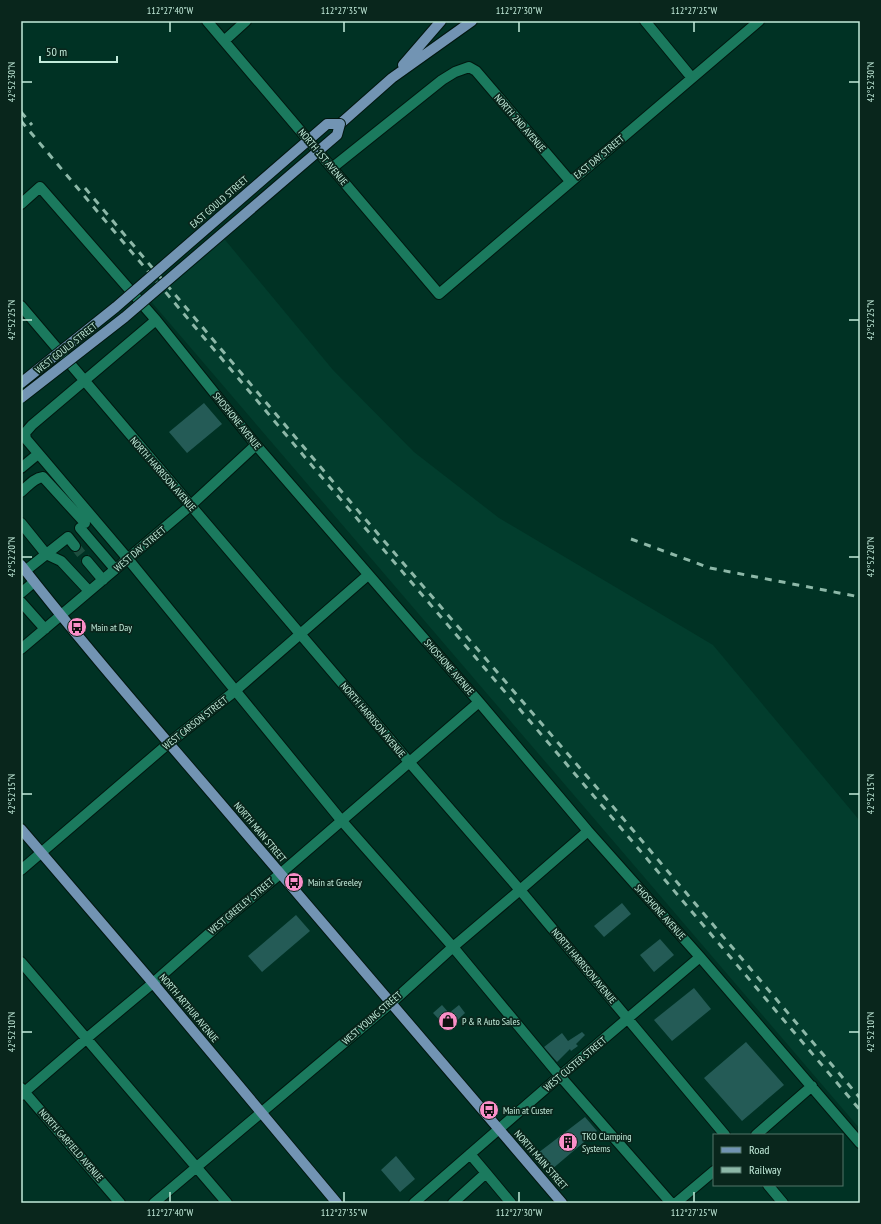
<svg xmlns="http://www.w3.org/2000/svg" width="881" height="1224" font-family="'PT Sans Narrow',sans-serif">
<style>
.built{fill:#023d2d}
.building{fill:#245b56}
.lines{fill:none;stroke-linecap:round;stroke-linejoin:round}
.minor-tunnel{stroke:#1d4e3f;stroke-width:10;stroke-dasharray:10 5;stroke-linecap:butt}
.minor-casing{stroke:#00170f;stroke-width:12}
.major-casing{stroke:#00170f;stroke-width:12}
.minor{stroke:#1b7a5e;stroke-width:10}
.major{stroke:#7294b3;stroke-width:10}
.rail{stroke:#8db8a8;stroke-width:3;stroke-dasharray:7 7;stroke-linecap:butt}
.major-bridge-casing{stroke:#00170f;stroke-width:12;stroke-linecap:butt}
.major-bridge{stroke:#7294b3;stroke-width:10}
.ticks{fill:none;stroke:#c2ebda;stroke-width:1.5}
.labels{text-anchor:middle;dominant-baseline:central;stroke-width:3.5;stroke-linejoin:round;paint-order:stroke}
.street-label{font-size:10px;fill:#c2ebda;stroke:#09261c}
.poi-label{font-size:10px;fill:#c2ebda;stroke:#09261c;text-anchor:start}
.neatline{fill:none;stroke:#c2ebda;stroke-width:1.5}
.ticks-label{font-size:10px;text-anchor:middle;fill:#c2ebda}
</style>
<rect width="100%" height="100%" fill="#003224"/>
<path class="built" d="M221,235l112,135 81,82 85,66 214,127 147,176v308l-712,-831z"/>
<path class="building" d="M204,403l18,21 -35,29 -18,-21z
M622,903l9,11 -27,23 -10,-11z
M296,915l14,16 -48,41 -14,-16z
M660,939l14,16 -20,17 -14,-17z
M694,988l17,21 -39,32 -18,-21z
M442,1005l7,8 10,-8 6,8 -17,16 -15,-16z
M582,1032l3,3 -9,9 2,2 -7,5 -1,-2 -13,13 -13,-15 18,-14 6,8z
M746,1042l38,43 -42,36 -38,-43z
M585,1117l12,14 -46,39 -13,-17z
M396,1156l19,23 -15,13 -19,-22z"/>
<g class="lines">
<path class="minor-tunnel" d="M75,546l12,15"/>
<defs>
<path id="minor" d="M207,21l232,273 320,-273
M645,21l47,57
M224,41l22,-20
M332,168l110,-88 13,-8 14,-5 7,4 94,110
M21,204l19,-17 116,133 100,125 223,257 109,129 112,126 160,186
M21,306l389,457 110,127 205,245
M156,320l-124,105 -7,8 1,6 102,120 213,261 112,127 107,129 111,127
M21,468l17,-14
M21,492c7,-6 13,-14 22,-15l42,46
M21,523l25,31 15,7 28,30
M80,528l35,41
M87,561l16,19
M25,571l43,-34 7,9
M21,593l13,-11
M21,602l24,27
M21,649l169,-143 66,-61
M21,870l148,-127 66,-52 133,-116
M21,962l206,241
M21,1088l99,115
M21,1095l72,-62 60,-50 68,-60 59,-49 199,-172
M756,1135l56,-49
M470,1154l16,19
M768,1185l15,18
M154,1203l236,-199 63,-57 67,-57 68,-59
M414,1203l146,-127 140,-119
M453,1203l33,-30 25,30
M676,1203l38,-32"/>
<path id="major" d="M403,65l38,-44
M340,124l52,-46 80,-57
M21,565c62,80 129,156 194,232 115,136 231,271 347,406
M21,829l132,154 184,220"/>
</defs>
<use href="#minor" class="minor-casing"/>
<use href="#major" class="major-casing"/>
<use href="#minor" class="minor"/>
<use href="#major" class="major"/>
<path class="rail" d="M21,112l11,13
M21,121l304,360 273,320 262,309
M85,188l244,289 275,319 256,302
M631,539l79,29 150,29"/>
<defs>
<path id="major-bridge" d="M21,383l95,-76 211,-183h13l-3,11 -212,182 -104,81"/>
</defs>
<use href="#major-bridge" class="major-bridge-casing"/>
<use href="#major-bridge" class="major-bridge"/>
</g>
<path class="ticks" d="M170,22v10M344,22v10M519,22v10M694,22v10M22,82h10M849,82h10M22,320h10M849,320h10M22,557h10M849,557h10M22,794h10M849,794h10M22,1032h10M849,1032h10M170,1192v10M344,1192v10M519,1192v10M694,1192v10"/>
<defs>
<symbol id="bus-disc" viewBox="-11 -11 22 22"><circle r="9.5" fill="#fa8fc8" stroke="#09261c"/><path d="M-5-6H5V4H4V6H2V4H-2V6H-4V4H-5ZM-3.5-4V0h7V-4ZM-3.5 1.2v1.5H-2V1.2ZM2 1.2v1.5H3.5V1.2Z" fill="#111"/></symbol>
<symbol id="shop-disc" viewBox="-11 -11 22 22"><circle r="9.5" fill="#fa8fc8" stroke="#09261c"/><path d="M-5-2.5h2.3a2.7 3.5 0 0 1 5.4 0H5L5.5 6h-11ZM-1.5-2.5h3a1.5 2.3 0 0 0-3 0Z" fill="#111"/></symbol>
<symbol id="building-disc" viewBox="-11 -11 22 22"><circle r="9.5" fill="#fa8fc8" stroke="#09261c"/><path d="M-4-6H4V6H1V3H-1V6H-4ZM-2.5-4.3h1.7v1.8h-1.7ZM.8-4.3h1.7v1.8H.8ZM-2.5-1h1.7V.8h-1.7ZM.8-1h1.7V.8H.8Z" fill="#111"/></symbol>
</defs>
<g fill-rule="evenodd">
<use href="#bus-disc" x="66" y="616" width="22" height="22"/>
<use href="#bus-disc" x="283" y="871" width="22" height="22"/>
<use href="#shop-disc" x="437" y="1010" width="22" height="22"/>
<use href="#bus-disc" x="478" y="1099" width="22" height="22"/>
<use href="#building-disc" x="557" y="1131" width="22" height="22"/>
</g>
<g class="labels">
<g class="street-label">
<text transform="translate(520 123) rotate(49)">NORTH 2ND AVENUE</text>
<text transform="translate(323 157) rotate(50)">NORTH 1ST AVENUE</text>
<text transform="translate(599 157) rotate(-40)">EAST DAY STREET</text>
<text transform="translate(219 202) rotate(-41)">EAST GOULD STREET</text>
<text transform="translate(66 348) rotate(-38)">WEST GOULD STREET</text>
<text transform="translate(237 421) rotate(51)">SHOSHONE AVENUE</text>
<text transform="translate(163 474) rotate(49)">NORTH HARRISON AVENUE</text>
<text transform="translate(140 549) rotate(-40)">WEST DAY STREET</text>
<text transform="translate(449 667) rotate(49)">SHOSHONE AVENUE</text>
<text transform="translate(373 720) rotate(50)">NORTH HARRISON AVENUE</text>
<text transform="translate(195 723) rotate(-38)">WEST CARSON STREET</text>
<text transform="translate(260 832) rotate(50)">NORTH MAIN STREET</text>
<text transform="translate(241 906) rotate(-40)">WEST GREELEY STREET</text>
<text transform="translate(660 912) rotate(48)">SHOSHONE AVENUE</text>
<text transform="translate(584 966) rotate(50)">NORTH HARRISON AVENUE</text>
<text transform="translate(189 1008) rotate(50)">NORTH ARTHUR AVENUE</text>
<text transform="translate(372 1018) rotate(-41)">WEST YOUNG STREET</text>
<text transform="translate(575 1064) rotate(-40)">WEST CUSTER STREET</text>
<text transform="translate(71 1145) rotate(49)">NORTH GARFIELD AVENUE</text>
<text transform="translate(541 1160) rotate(49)">NORTH MAIN STREET</text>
</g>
<g class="poi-label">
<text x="91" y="627">Main at Day</text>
<text x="308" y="882">Main at Greeley</text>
<text x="462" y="1021">P &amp; R Auto Sales</text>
<text x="503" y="1110">Main at Custer</text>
<text x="582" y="1136">TKO Clamping<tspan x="582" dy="12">Systems</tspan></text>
</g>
</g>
<rect width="881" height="1224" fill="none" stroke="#09261c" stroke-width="44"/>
<rect x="713" y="1134" width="130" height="52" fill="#09261c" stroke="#537568"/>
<rect x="721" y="1147" width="20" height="6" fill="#7294b3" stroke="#537568"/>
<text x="749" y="1154" font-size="12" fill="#c2ebda">Road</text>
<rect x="721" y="1167" width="20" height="6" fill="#8db8a8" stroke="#537568"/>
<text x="749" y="1174" font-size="12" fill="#c2ebda">Railway</text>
<path d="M40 56v6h77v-6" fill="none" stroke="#c2ebda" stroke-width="2"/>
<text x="46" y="56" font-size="12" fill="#c2ebda" stroke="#09261c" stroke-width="3" paint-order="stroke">50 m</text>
<rect x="22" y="22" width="837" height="1180" class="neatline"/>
<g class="ticks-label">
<text x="170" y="14">112°27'40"W</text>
<text x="344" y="14">112°27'35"W</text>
<text x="519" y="14">112°27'30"W</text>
<text x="694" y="14">112°27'25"W</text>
<text transform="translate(11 82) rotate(-90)" y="4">42°52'30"N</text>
<text transform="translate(870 82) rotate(-90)" y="4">42°52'30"N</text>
<text transform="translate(11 320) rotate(-90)" y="4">42°52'25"N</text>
<text transform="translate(870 320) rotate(-90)" y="4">42°52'25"N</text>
<text transform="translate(11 557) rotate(-90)" y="4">42°52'20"N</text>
<text transform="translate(870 557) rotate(-90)" y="4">42°52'20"N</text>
<text transform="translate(11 794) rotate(-90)" y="4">42°52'15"N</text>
<text transform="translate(870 794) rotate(-90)" y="4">42°52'15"N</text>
<text transform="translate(11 1032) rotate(-90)" y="4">42°52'10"N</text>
<text transform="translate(870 1032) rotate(-90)" y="4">42°52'10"N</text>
<text x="170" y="1216">112°27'40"W</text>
<text x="344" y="1216">112°27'35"W</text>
<text x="519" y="1216">112°27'30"W</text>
<text x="694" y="1216">112°27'25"W</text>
</g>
</svg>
